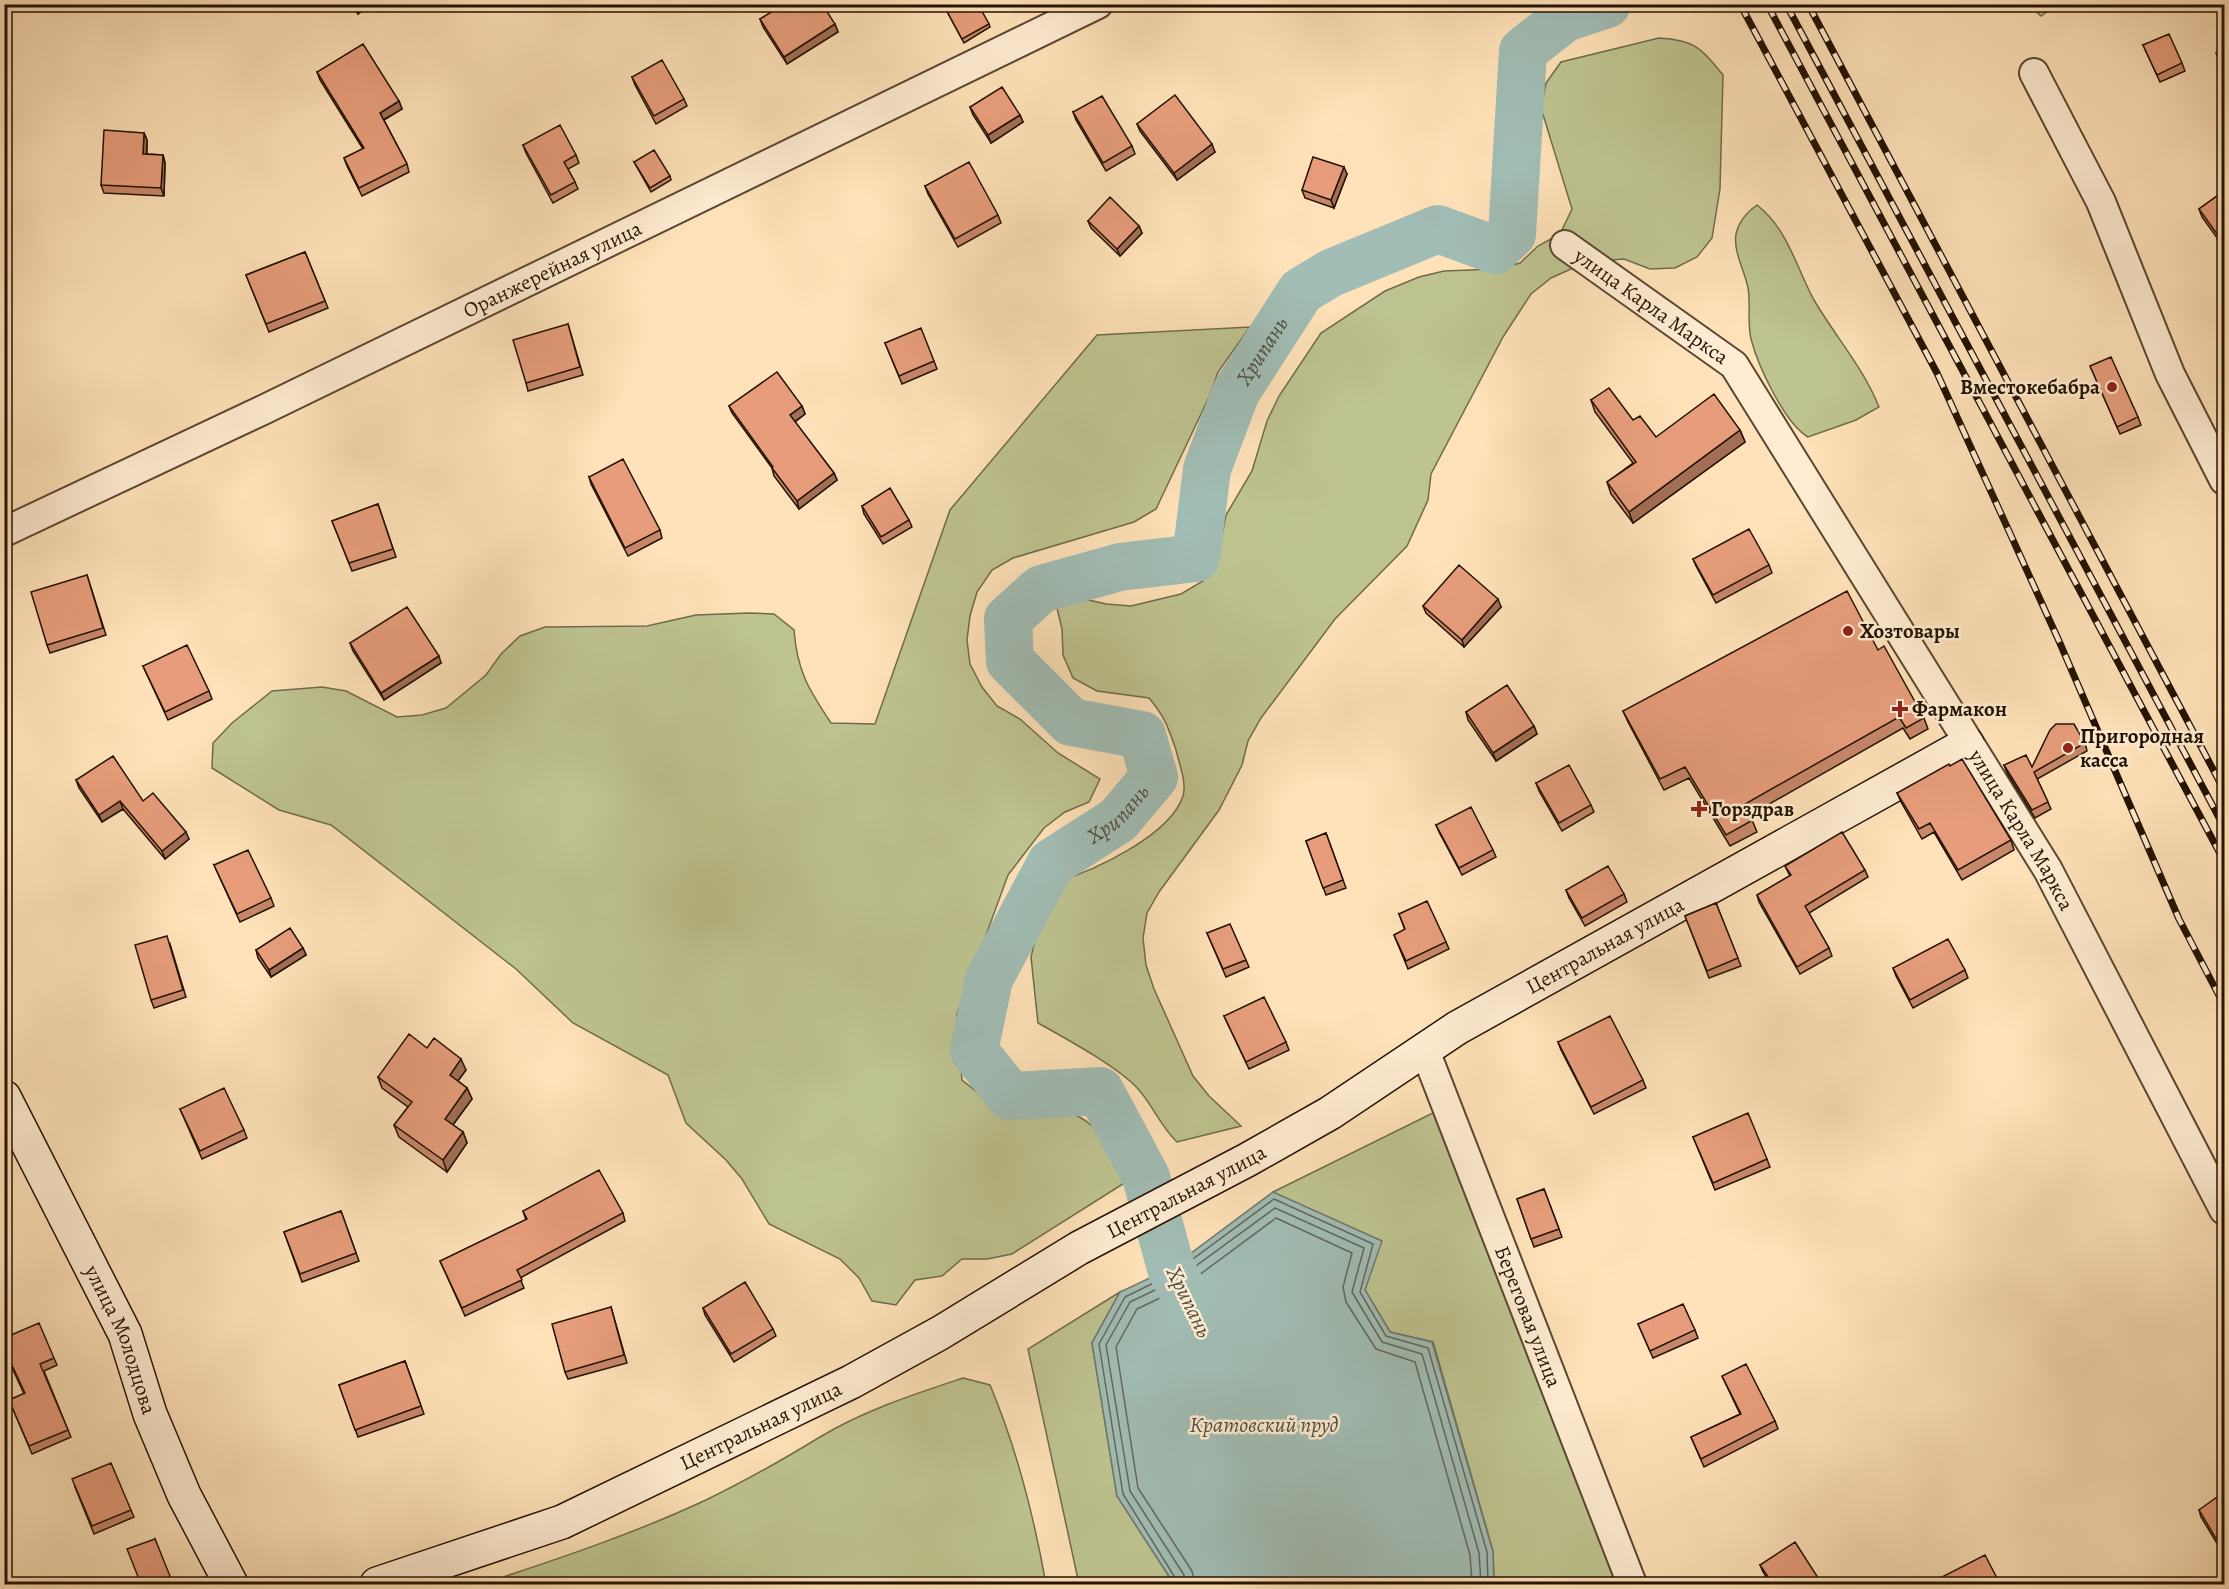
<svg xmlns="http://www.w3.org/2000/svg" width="2229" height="1589" font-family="Alegreya,serif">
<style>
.green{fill:#bec491;stroke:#706b4a;stroke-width:1.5}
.water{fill:#a1bdb5;stroke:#6f796d;stroke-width:1.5}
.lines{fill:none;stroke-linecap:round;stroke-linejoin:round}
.shore{stroke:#62685c;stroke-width:1.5}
.river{stroke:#a1bdb5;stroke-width:48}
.street-casing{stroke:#5a4630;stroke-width:32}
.secondary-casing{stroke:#231202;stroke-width:36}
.street{stroke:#ffecd2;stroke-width:28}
.secondary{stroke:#ffecd2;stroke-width:33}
.rail-casing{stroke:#231202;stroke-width:7}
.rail{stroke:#ffecd2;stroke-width:4.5;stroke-dasharray:14;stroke-linecap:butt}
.wall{fill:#c7876a;stroke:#231202;stroke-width:1.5}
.shaded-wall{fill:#a26e56;stroke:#231202;stroke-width:1.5}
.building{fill:#e79d7b;stroke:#231202;stroke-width:1.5}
.poi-dot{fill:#8f2418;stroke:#ffecd2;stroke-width:2}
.labels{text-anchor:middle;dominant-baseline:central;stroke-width:5;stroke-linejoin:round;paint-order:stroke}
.street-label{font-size:21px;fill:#231202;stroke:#ffecd2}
.poi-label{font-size:21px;font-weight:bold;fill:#231202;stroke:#ffecd2;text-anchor:start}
.water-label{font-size:22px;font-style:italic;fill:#4f4e41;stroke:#ffecd2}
</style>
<rect width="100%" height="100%" fill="#ffe2b9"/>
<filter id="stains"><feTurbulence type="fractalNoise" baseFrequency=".00333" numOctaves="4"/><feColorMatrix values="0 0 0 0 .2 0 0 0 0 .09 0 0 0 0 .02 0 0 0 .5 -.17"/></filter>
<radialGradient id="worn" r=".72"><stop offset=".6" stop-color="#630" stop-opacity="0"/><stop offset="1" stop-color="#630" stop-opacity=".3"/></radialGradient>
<path class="green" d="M2029,5h27l-15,11z
M1659,38c36,2 42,10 64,37l-3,114 -8,49 -15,19 -22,11 -25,1 -26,-10 -25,2 -26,7 -22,10 -20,16 -28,43 -72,137 -3,26 -21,46 -72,73 -74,99 -13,23 -6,24 -23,45 -60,82 -12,21 -4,25 3,27 8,24 39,87 16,20 32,30 -64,16c-16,-15 -24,-36 -38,-52 -19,-22 -74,-52 -101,-67l-7,-66 9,-38 16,-37c37,-11 114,-46 127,-86 4,-13 -4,-33 -7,-46 -8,-23 -11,-33 -27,-52l-52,-7 -24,-13 -10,-23 -1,-26 -6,-25 24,-6 26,6 25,2 50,-12 22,-13 14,-21 9,-45 26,-44 15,-50 12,-25 42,-63 64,-42 34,-14 25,-6 52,-2 24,-6 18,-17 22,-12 12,-25 -31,-101 5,-25 15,-21z
M1757,205c31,24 39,62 57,95 21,36 49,67 65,107l-23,13 -48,17c-23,-13 -50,-71 -57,-98 -4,-16 0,-34 -3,-51 -3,-17 -15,-36 -12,-54 3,-13 11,-22 21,-29z
M1250,327l-32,45 -8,23 -54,114 -22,13 -121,36 -21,12 -15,22 -7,24 -3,24 3,24 12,23 15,19 23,13 38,34 42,26 -11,23 -24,10 -21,16 -36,47 -51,139 5,66 46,36c13,-1 56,-6 65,-2 26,10 45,42 61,63l-122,77 -25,5h-25l-20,17 -27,4 -19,25 -24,-4 -13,-23 -19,-19 -71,-35 -27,-45 -16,-19 -40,-37 -18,-48 -95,-52 -57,-54 -185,-144 -52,-15 -67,-42 1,-25 19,-20 40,-32 50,-4 24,4 51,26 25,-2 24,-7 40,-33 15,-21 19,-18 25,-9 102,-1 49,-11 53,-2 25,1 20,16c3,41 15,60 37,93l44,1 75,-214 147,-175z
M1459,1100l189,484h-154l-1,-33 -60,-209 -43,-10 -25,-42 -92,-98z
M1120,1292l-28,51 25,153 57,88h-95l-51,-235z
M963,1378l27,7c27,64 44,132 56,199h-564c76,-25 154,-51 226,-85 39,-19 76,-40 112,-62 45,-27 95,-43 143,-59z"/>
<path class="water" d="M1273,1192l109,49 -17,49 25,42 42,10 61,210 1,32h-320l-57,-88 -25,-153 28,-51 51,-24z"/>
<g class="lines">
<path class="shore" d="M1179,1584l-56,-90 -24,-150 26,-47 49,-24 100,-74 99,45 -13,48 26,44 42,12 59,204 1,32
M1186,1584l-2,-9 -54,-84 -24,-146 24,-43 48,-23 97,-71 89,40 -12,44 30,50 40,12 57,199 2,31
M1195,1584l-3,-13 -54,-83 -22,-141 21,-38 46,-22 93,-69 76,35 -9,34 3,15 30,47 39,13 55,193 2,29"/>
<path class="river" id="s1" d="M1200,1326l-29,-58 -25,-91 -46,-86 -90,5 -36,-45 15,-72 62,-116 67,-43 36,-43 -12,-42 -71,-13 -61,-61 -2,-42 33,-30 79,-22 76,-9 11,-89 29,-77 65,-101 30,-18 107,-44 57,21 17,-16 11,-183 42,-33 42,-14"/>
<defs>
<g id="street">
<path d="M2034,73l67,129 69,172 54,106"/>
<path id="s2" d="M1565,245l169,120 314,505 176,340"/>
<path id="s3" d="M4,532l259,-122 835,-406"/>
<path id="s4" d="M1424,1048l208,536"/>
</g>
<g id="secondary">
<path id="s5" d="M4,1097l121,237 25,80 34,81 47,89"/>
<path id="s6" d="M377,1584l185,-62 289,-140 89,-49 139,-85 168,-88 83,-47 127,-85 510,-284"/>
</g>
</defs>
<use href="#street" class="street-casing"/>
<use href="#secondary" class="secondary-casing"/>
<use href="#street" class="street"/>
<use href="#secondary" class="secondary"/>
<defs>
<path id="rail" d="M1740,4l197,369 122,268 120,278 45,86
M1767,4l457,857
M1786,4l438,823
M1808,4l416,786"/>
</defs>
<use href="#rail" class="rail-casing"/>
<use href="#rail" class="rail"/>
</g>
<path class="wall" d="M351,4h20l-13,10z
M943,4l46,20 1,3 -26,16z
M760,19l75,5 3,8 -51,32 -24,-37z
M2143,45l39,18 3,8 -25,11z
M317,72l82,29 3,8 -18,11 23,44 2,8 -47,24 -15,-30 -3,-8 19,-9 -43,-69z
M632,77l52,22 3,7 -31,18 -21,-39z
M970,107l50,8 3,7 -32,21 -18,-28z
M1073,112l59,34 3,8 -29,17 -30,-51z
M1137,124l78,28 -38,28 -37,-49z
M144,133l3,7v14l16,1 2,8 -1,33 -60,-3 -3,-8z
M523,145l53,10 3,8 -11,6 7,13 3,7 -25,14 -27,-50z
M634,162l36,14 1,4 -20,12z
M1347,174l-13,34 -29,-10 -3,-8z
M925,186l73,29 3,8 -43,24 -30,-53z
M2224,191v48l-4,3 -18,-25 -3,-8z
M1088,221l51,5 3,7 -22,23 -29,-28z
M305,252l23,56 -59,24 -23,-57z
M568,324l15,51 -55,16 -2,-8z
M885,343l49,18 3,8 -35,15z
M2090,366l48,51 3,8 -21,9z
M1591,400l42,20 23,17 84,-7 5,12 -112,81 -22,-29 -4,-12 26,-19 -38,-51z
M729,406h73l3,8 -10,8 39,51 3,7 -38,29 -25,-33 -2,-8 -40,-55z
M589,477l71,53 2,8 -34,18 -37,-72z
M378,504l18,53 -44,14 -20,-50z
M862,506l47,14 3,7 -29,17 -19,-30z
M1693,559l76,6 3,8 -56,30 -20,-37z
M87,575l19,60 -56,18 -3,-8z
M1423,606l78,1 -37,40 -38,-34z
M350,643l91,20 -57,37 -31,-49z
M1878,650l46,68 4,11 -18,10 -7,-11 -153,87 7,17 -27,14 -41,-68 -25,12 -36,-68 -5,-11z
M143,666l66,25 3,8 -44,21z
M1466,712l68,14 3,8 -41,27 -28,-41z
M2085,743l2,8 -50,28 14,30 -16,9 -28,-45 -3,-8 28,2z
M76,780l67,21 46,38 -24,20 -42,-50 -21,13 -23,-34z
M1536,783l55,22 3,7 -32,19 -23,-40z
M1897,793l114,47 3,10 -52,30 -28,-48 -12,7 -21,-37z
M1436,825l57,25 3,7 -34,18 -23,-43z
M1326,833l20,55 -20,7 -20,-54z
M214,865l57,33 3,8 -34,16z
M1785,866l80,4 3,7 -59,36 20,35 3,8 -32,18 -41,-72 -2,-7 33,-19z
M1566,890l58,4 3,8 -42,24 -16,-28z
M1716,903l25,63 -32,12 -24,-62z
M1399,914l47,28 3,7 -41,20 -14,-34 11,-5z
M1207,933l39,27 3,7 -23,10z
M170,944l16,53 -32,11 -3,-8z
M303,948l3,7 -35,22 -13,-19 -2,-8z
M1893,968l72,2 3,8 -55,30 -17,-32z
M1224,1016l62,26 3,8 -40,19z
M1558,1042l85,38 3,8 -52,26 -33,-64z
M427,1048l39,22 -8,11 9,7 5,11 -19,26 10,7 4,11 -20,29 -48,-35 -5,-12 14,-18 -26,-19 -4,-11z
M180,1109l64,21 3,8 -45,21z
M1693,1137l74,22 3,8 -55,23z
M1544,1189l18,48 -28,10 -17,-48z
M341,1211l18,50 -57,21 -18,-50z
M523,1211l100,2 2,8 -105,57 4,10 -59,28 -25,-55 86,-41z
M611,1307l16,56 -59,16 -3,-7z
M703,1308l70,21 3,7 -42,26 -29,-47z
M1638,1324l57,6 3,8 -45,20z
M4,1338l50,20 3,7 -13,6 27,66 -39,17 -23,-54 15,-6 -20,-44z
M405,1361l19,53 -66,23 -19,-52z
M1722,1376l53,45 3,8 -74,38 -13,-30 49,-23z
M75,1487l56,23 3,7 -40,17z
M2224,1507v48l-23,-38 -2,-7z
M155,1539l17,45h-31z
M1760,1565l62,19h-51l-8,-12z"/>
<path class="shaded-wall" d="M358,4h13l-13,10 -3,-7z
M392,4h12l-9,8z
M835,24l3,8 -51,32 -3,-7z
M399,101l3,8 -19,11 -3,-7z
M1020,115l3,7 -32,21 -3,-8z
M144,133l3,7 -1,22 -3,-8z
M1212,144l3,8 -38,28 -3,-7z
M163,155l2,8 -1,33 -3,-8z
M1344,167l3,7 -13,34 -3,-8z
M1139,226l3,7 -22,23 -3,-7z
M2224,229v10l-4,3 -3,-8z
M802,406l3,8 -12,9 -3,-8z
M1740,430l5,12 -112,81 -4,-11z
M834,473l3,7 -38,29 -2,-8z
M1498,599l3,8 -37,40 -2,-7z
M439,656l2,7 -57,37 -3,-7z
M1534,726l3,8 -41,27 -3,-8z
M120,801l3,8 -21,13 -3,-7z
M186,832l3,7 -24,20 -3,-8z
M303,948l3,7 -35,22 -2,-7z
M461,1059l5,11 -12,16 -4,-11z
M467,1088l5,11 -23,31 -4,-11z
M463,1132l4,11 -20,29 -4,-12z"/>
<path class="building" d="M784,4h38l13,20 -51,33 -24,-38z
M943,4h35l11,20 -27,15z
M2169,34l13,29 -25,12 -14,-30z
M363,44l36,57 -19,12 27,51 -48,24 -15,-30 20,-10 -47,-76z
M2224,50v24l-8,-21z
M662,60l22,39 -30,17 -22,-39z
M1002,87l18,28 -32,20 -18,-28z
M1175,95l37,49 -38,29 -37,-49z
M1102,96l30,50 -29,17 -30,-51z
M560,125l16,30 -12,7 11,20 -24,13 -28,-50z
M104,130l40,3 -1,21 20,1 -2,33 -60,-3z
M654,150l16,26 -20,12 -16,-26z
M1313,157l31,10 -13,33 -29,-10z
M969,162l29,53 -43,24 -30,-53z
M2224,191v38l-7,5 -18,-25z
M1110,197l29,29 -22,23 -29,-28z
M305,252l20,49 -59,23 -20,-49z
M568,324l12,43 -54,16 -13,-43z
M921,328l13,33 -35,15 -14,-33z
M2111,357l27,60 -21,10 -27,-61z
M777,372l25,34 -12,9 44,58 -37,28 -25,-33 1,-1 -44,-61z
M1609,388l24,32 7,-4 16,21 58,-43 26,36 -111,82 -22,-30 29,-20 -45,-62z
M623,459l37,71 -35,18 -36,-71z
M890,488l19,32 -28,17 -19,-31z
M378,504l15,45 -44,14 -17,-42z
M1749,529l20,36 -56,30 -20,-36z
M1459,565l39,34 -36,41 -39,-34z
M87,575l16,53 -56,17 -16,-53z
M1847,591l31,59 6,-4 40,72 -18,10 -7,-11 -154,87 8,16 -27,15 -41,-68 -25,12 -37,-68z
M407,607l32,49 -58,37 -31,-50z
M187,645l22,46 -44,21 -22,-46z
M1507,685l27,41 -41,27 -27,-41z
M2056,724h18l11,19 -51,29 14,30 -16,8 -28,-45 22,-10 6,12 18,-37z
M113,756l30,45 10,-8 33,39 -24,19 -42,-50 -21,14 -23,-35z
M1962,759l49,81 -53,30 -28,-47 -11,6 -22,-36 52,-29 1,2z
M1569,765l22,40 -32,18 -23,-40z
M1471,807l22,43 -34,18 -23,-43z
M1842,832l23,38 -60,36 24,42 -32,19 -40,-72 34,-20 -6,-9z
M1326,833l17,47 -20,8 -17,-47z
M248,850l23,48 -34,16 -23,-49z
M1608,866l16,28 -42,24 -16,-28z
M1427,901l19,41 -40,19 -12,-26 11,-6 -6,-15z
M1716,903l22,55 -31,13 -22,-55z
M1230,924l16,36 -23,9 -16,-36z
M290,928l13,20 -34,22 -13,-20z
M167,936l16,54 -32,10 -16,-55z
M1948,939l17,31 -55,30 -17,-32z
M1264,997l22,45 -40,20 -22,-46z
M1610,1016l33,64 -52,27 -33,-65z
M409,1034l18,14 7,-10 27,21 -11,16 17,13 -22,31 18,13 -20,28 -49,-35 18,-23 -34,-25z
M224,1088l20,42 -44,21 -20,-42z
M1748,1113l19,46 -54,24 -20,-46z
M599,1170l24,43 -106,57 5,10 -60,28 -22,-47 87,-42 -4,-8z
M1544,1189l15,40 -28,10 -14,-40z
M341,1211l15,42 -56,21 -16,-42z
M745,1282l28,47 -42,25 -28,-46z
M1683,1304l12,26 -45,21 -12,-27z
M611,1307l13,48 -59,17 -13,-48z
M39,1323l15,35 -14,6 28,66 -39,16 -20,-46 16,-7 -21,-45v-10z
M405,1361l16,45 -66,24 -16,-45z
M1746,1364l29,57 -74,38 -10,-22 50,-23 -19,-38z
M111,1463l20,47 -39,16 -20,-47z
M2217,1497l7,11v-1v45l-25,-42z
M155,1539l15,37 -21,8h-8l-14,-35z
M1795,1542l27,42h-49l-13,-19z
M1985,1555l15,29h-59l-3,-5z
M1693,1578l3,6h-19z"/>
<g class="poi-dot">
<circle cx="2112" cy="387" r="6"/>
<circle cx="1848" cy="631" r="6"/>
<path d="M1897 700h6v6h6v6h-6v6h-6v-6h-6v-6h6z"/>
<circle cx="2068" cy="748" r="6"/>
<path d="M1696 800h6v6h6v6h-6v6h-6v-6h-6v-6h6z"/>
</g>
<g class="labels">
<g class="street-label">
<text stroke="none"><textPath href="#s3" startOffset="608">Оранжерейная улица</textPath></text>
<text stroke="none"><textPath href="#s2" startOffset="106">улица Карла Маркса</textPath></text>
<text stroke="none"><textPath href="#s2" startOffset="754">улица Карла Маркса</textPath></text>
<text stroke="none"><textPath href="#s6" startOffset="1388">Центральная улица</textPath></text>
<text stroke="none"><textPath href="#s6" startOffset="902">Центральная улица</textPath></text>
<text stroke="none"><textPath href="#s4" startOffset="288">Береговая улица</textPath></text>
<text stroke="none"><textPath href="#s5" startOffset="270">улица Молодцова</textPath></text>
<text stroke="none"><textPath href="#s6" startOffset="416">Центральная улица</textPath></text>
</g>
<g class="poi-label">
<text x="2100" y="387" text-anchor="end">Вместокебабра</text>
<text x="1860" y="631">Хозтовары</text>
<text x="1912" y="709">Фармакон</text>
<text x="2080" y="736">Пригородная<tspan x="2080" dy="24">касса</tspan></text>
<text x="1711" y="809">Горздрав</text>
</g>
<g class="water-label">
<text stroke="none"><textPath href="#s1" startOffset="1413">Хрипань</textPath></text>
<text stroke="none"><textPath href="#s1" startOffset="693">Хрипань</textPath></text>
<text transform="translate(1189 1302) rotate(64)">Хрипань</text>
<text x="1264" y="1425">Кратовский пруд</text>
</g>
</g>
<rect width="2229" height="1589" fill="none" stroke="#ffe2b9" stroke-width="24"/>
<rect x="6" y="6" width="2217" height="1577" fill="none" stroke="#231202" stroke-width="3"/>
<rect x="12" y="12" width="2205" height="1565" fill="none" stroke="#231202" stroke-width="1.5"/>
<rect width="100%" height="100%" filter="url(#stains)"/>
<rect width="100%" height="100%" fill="url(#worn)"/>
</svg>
